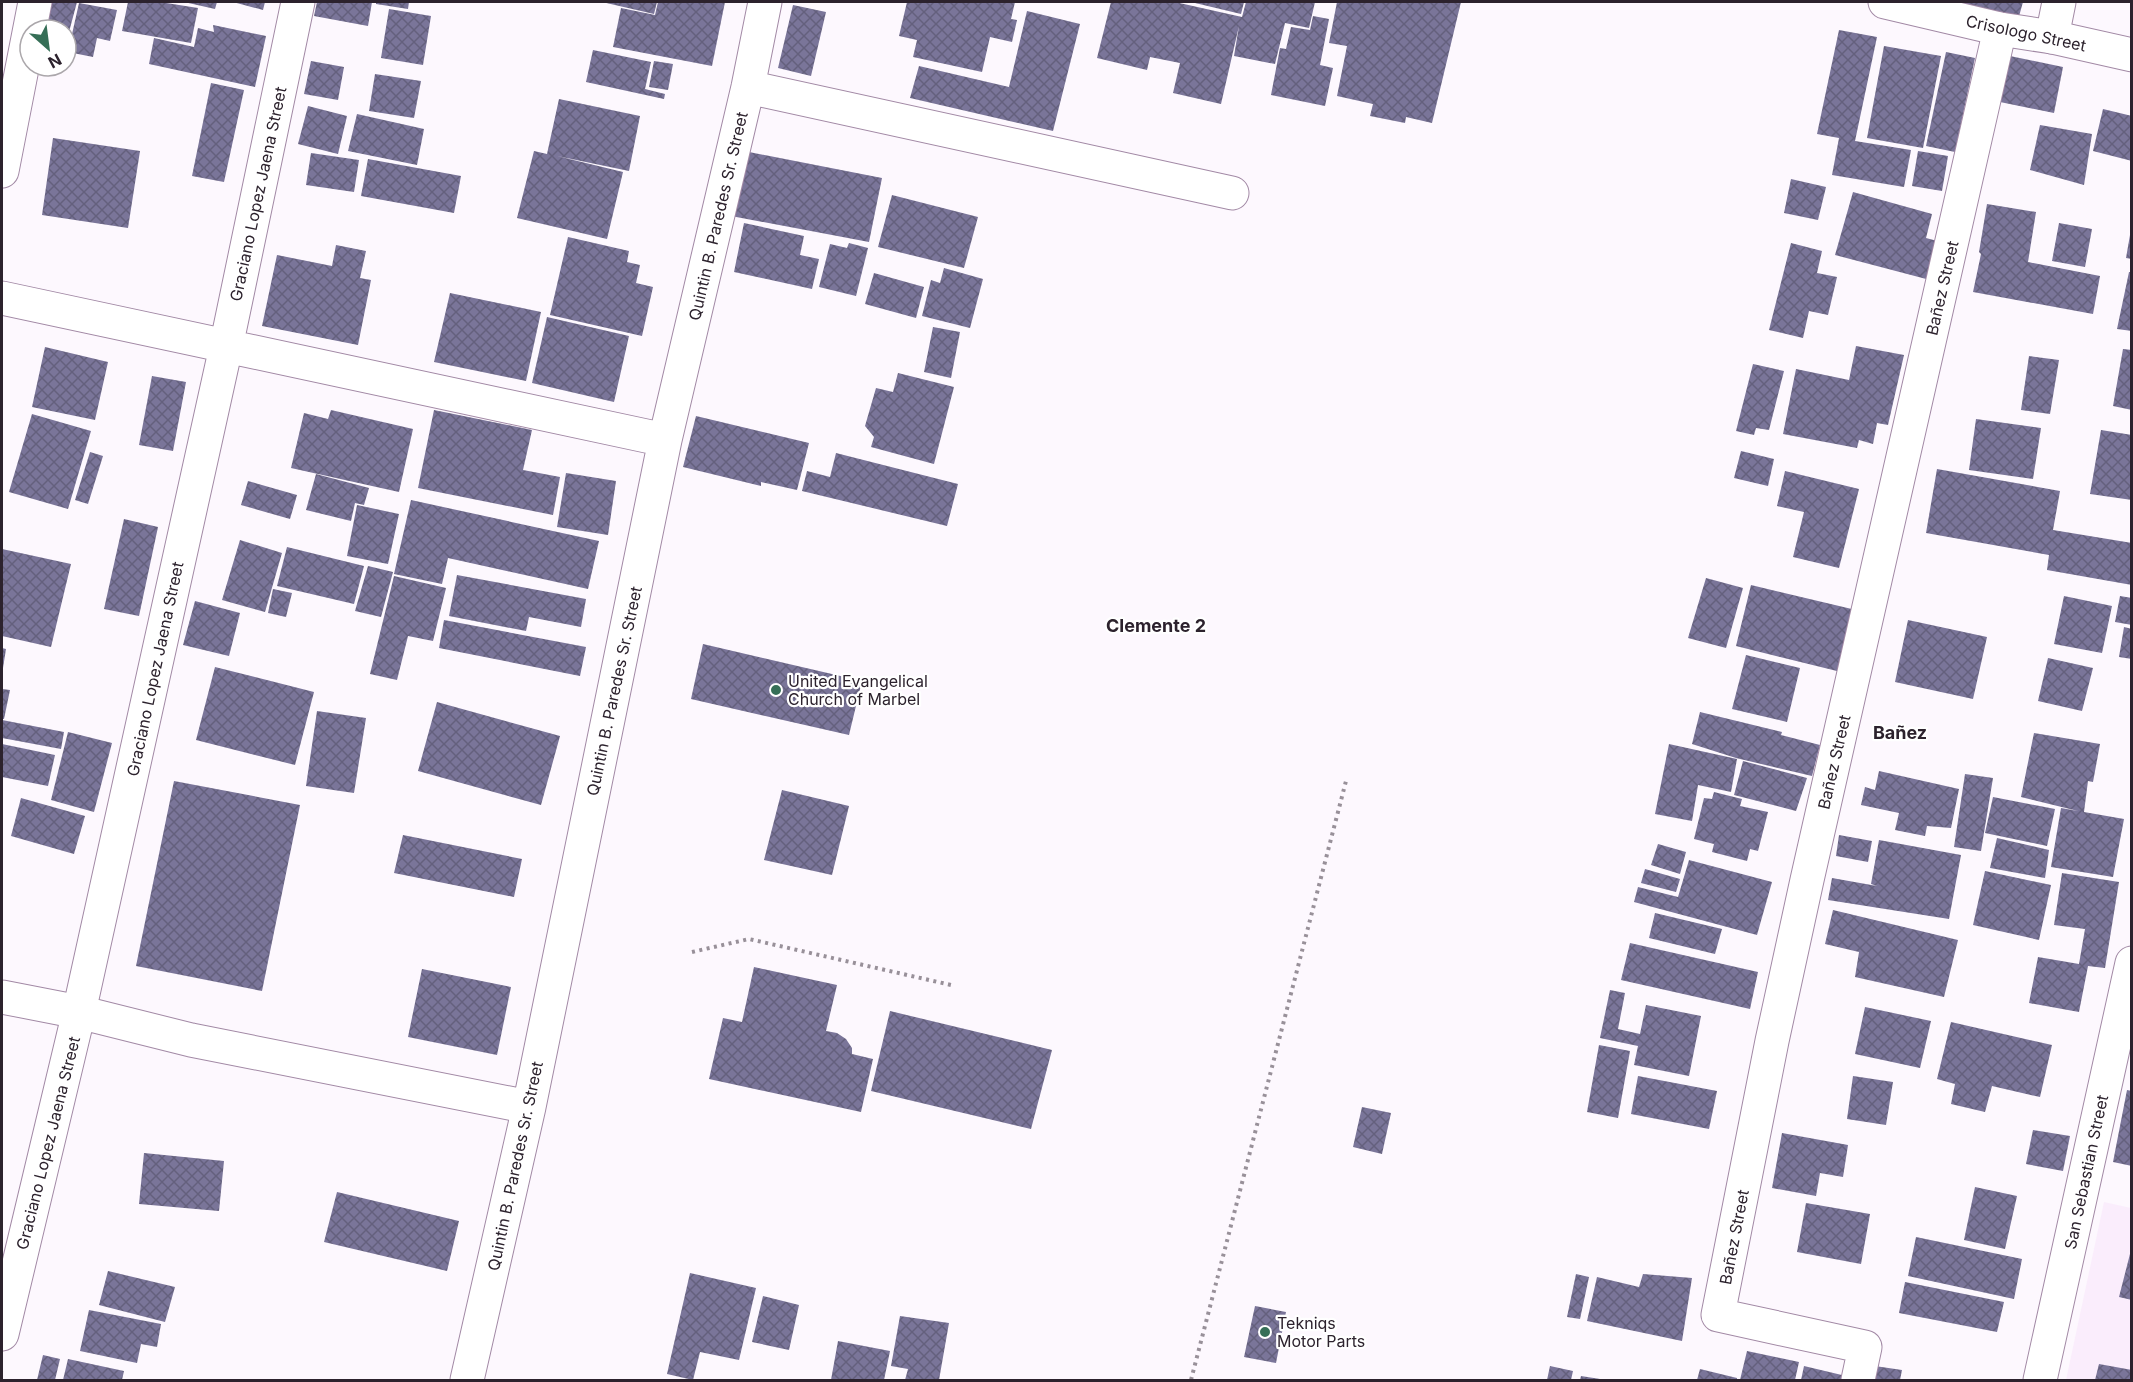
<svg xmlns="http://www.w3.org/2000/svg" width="2133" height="1382" font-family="Inter,sans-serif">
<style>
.built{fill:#faedfc}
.building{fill:url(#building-cross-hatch)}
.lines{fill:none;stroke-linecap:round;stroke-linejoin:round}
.street-casing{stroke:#a289a5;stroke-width:35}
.secondary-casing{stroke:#a289a5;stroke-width:35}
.path{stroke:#989099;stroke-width:4;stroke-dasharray:3 4.5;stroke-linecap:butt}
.street{stroke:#fff;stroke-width:33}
.secondary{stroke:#fff;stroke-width:33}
.poi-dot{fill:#366f57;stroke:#fff;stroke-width:2}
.labels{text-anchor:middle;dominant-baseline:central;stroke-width:4.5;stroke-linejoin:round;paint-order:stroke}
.street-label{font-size:16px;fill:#2c222d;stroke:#fff}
.poi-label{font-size:16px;fill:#2c222d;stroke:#fff;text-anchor:start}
.neighbourhood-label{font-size:18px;font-weight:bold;fill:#2c222d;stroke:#fff}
</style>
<defs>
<pattern id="building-cross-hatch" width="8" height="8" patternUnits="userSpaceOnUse" patternTransform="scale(1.5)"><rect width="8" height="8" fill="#7a7599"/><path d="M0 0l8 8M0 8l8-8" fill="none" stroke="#64607d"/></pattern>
</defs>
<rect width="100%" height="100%" fill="#fdf8fe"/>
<path class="built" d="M2104,1202l27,6v172h-65z"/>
<path class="building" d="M47,2h30l-8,30 -28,-8z
M128,2h32l38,6 -7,35 -69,-12z
M184,2h33l-2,7z
M233,2h32l-2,8z
M317,2h55l-4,24 -54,-10z
M376,2h33l-1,7 -32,-5z
M602,2h55l-3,12z
M658,2h67l-13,64 -99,-19 8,-39 34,7z
M907,2h108l-4,17 6,1 -5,22 -22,-5 -8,35 -69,-15 4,-17 -18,-4z
M1111,2h64l67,15 4,-15h69l-6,26 -24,-5 -10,41 -41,-8 5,-30 -18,78 -48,-11 7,-30 -30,-6 -3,13 -50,-12z
M1196,2h48l-3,12 -46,-11z
M1337,2h124l-29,121 -26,-6 -1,6 -35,-7 3,-12 -36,-8 10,-50 -18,-3z
M1941,2h82l-5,18z
M79,3l38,7 -7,31 -13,-3 -4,19 -25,-5z
M793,5l33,7 -15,64 -33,-8z
M389,9l42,7 -8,49 -42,-7z
M1027,11l53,13 -27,107 -143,-33 9,-32 90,21z
M1313,16l16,3 -9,46 13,3 -8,38 -54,-11 9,-47 6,1 5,-22 19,3z
M213,25l53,11 -11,51 -106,-23 5,-26 40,9 4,-19 16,4z
M1839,30l38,7 -22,104 56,9 -7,37 -72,-12 7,-37 -22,-4z
M1884,46l57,10 -18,92 -56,-10z
M593,50l58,12 -6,27 20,5 -1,5 -78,-17z
M1946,52l29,6 -20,94 -29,-6z
M2010,56l53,11 -9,46 -54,-11z
M311,61l33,6 -6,33 -34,-6z
M654,61l19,3 -5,26 -19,-3z
M375,74l46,7 -7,37 -45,-7z
M211,83l33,7 -20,92 -32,-6z
M559,99l81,17 -11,55 -72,-15 66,16 -16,67 -90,-21 17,-67 13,3z
M308,106l39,10 -9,38 -40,-10z
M2103,109l29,7v45l-39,-10z
M357,114l67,15 -7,36 -69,-14z
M2040,125l52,9 -8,51 -54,-15z
M53,138l87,13 -12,77 -86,-13z
M744,151l138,27 -13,64 -138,-26z
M1918,151l30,5 -6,35 -30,-5z
M311,153l48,7 -5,32 -48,-7z
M368,159l93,17 -7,37 -93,-17z
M1791,179l35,8 -8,33 -34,-7z
M1853,192l79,22 -6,24 15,4 -11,38 -95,-25z
M892,195l86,22 -14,51 -86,-21z
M1987,204l49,8 -8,50 72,14 -7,38 -120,-22 8,-38 -2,-2z
M744,223l60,13 -4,19 19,4 -7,30 -78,-17z
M2059,223l33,6 -7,38 -33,-6z
M2130,235h2v24l-6,-1z
M568,237l61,14 -2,11 13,3 -4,18 17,4 -11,49 -92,-21z
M849,243l19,5 -12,48 -37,-9 11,-43 17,4z
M1791,243l31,8 -5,22 20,4 -9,38 -19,-4 -6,27 -34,-8z
M336,245l30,6 -6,27 11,2 -13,65 -96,-19 15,-71 55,11z
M944,268l39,11 -13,49 -48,-12 9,-36 9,3z
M2129,272h3v59l-15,-2z
M874,273l50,14 -8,31 -51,-14z
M450,293l91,19 -15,69 -92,-19z
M547,317l82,19 -15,66 -82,-19z
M933,327l27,5 -9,46 -27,-6z
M1856,346l48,9 -16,70 -11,-2 -4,21 -14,-4 -2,8 -74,-14 13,-65 53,11z
M45,347l63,15 -13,58 -63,-13z
M2123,349l9,1v60l-19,-4z
M2029,356l30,4 -9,54 -29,-4z
M1753,364l31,7 -15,59 -13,-2 -2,7 -18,-4z
M898,373l56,14 -20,77 -63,-17 3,-10 -9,-11 11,-38 17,4z
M152,376l34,6 -13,69 -34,-6z
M331,410l82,19 -14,63 -108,-24 13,-55 24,6z
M434,410l98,20 -9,40 37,7 -7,38 -135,-27z
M32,414l59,17 -23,78 -59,-17z
M696,416l113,27 -12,47 -36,-8v4l-78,-19z
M1976,419l65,9 -8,51 -64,-9z
M2101,430l31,5v65l-42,-6z
M1741,451l33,8 -6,27 -34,-8z
M90,452l13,4 -15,48 -13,-4z
M836,453l122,31 -11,42 -145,-35 5,-20 23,6z
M1937,469l123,22 -7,39 79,13v42l-85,-15 2,-15 -123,-22z
M1785,471l74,18 -20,79 -46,-11 11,-45 -27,-6z
M566,473l50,8 -8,54 -51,-8z
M316,474l53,14 -5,17 -9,-2 -4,18 -45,-11z
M248,481l49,14 -7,24 -49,-14z
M411,500l188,41 -11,48 -140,-31 -6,26 -48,-10z
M357,505l42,9 -11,50 -41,-8z
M124,519l34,8 -19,89 -35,-7z
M240,540l42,13 -17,59 -43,-12z
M287,547l77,19 -10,38 -77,-18z
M2,549l69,15 -20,83 -49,-11z
M368,566l25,6 -12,45 -26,-6z
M457,575l129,24 -5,28 -52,-10 -3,14 -77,-15z
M394,576l52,12 -13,53 -25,-5 -11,44 -27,-6z
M1706,578l37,10 -17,60 -38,-10z
M1751,585l105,25 -15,62 -105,-26z
M273,589l19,4 -6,24 -18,-4z
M2064,596l48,10 -10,47 -48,-9z
M2120,596l12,2v27l-17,-3z
M195,601l45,12 -11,43 -46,-11z
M444,620l142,27 -6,29 -141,-28z
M1908,620l79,17 -14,62 -78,-17z
M2124,627l8,2v30l-13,-2z
M703,644l159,37 -13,54 -158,-36z
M2,648l4,1 -3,19h-1z
M1746,655l54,13 -13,54 -55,-13z
M2048,658l45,10 -11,43 -44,-10z
M215,667l99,25 -19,73 -99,-25z
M2,689l8,1 -6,29h-2z
M437,702l123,34 -19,69 -123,-34z
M317,711l49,7 -12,75 -48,-7z
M1700,712l82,20 -1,3 39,10 -8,31 -76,-18 -44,-14z
M2,720l62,12 -3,17 -59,-11z
M68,732l44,11 -18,69 -43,-12z
M2034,733l66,11 -7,38 -5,-1 -4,31 40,7 -11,58 -62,-10 10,-59 17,3 -57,-14z
M2,744l53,11 -7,31 -46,-9z
M1669,744l68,15 -6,33 -33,-7 -6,36 -37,-7z
M1743,761l64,17 -11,33 -62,-16z
M1879,771l80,18 -8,39 -24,-2 -2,10 -30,-6 4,-17 -38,-8 4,-18 10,3z
M1965,774l28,4 -12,73 -27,-4z
M174,781l126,24 -38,186 -126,-25z
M782,790l67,16 -17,69 -68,-15z
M1714,792l28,7 -2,7 28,6 -10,39 -8,-2 -3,12 -35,-9 2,-8 -20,-5 10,-41 8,1z
M1993,797l62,12 -8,37 -62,-13z
M21,798l64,18 -11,38 -63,-18z
M403,835l119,24 -8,38 -120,-24z
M1839,835l33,6 -4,21 -32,-6z
M1997,838l52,12 -4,28 -55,-10z
M1879,840l82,15 -12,64 -121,-19 4,-22 45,8 -6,-2z
M1658,844l28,8 -6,22 -29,-9z
M1689,860l83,22 -15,53 -123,-33 4,-15 40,10z
M1645,869l35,10 -4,13 -35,-9z
M1985,871l66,14 -12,55 -66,-15z
M2062,873l57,9 -14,86 -17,-2 -9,46 -50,-9 9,-46 41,7 6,-35 -31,-4z
M1833,910l125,30 -14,57 -89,-20 4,-25 -34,-8z
M1655,913l67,16 -7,25 -66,-16z
M1630,943l128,29 -8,37 -129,-29z
M754,967l83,18 -11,46 11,2 9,6 6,9v6l21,5 -12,53 -152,-33 14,-61 19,4z
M422,969l89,18 -14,68 -89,-18z
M1610,990l15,3 -7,36 22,5 6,-29 55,11 -12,60 -55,-11 4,-19 -38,-8z
M1865,1007l66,14 -11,47 -65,-14z
M890,1011l162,39 -21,79 -160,-38z
M1951,1022l101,23 -12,52 -48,-11 -7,26 -34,-8 4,-20 -18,-5z
M1599,1045l31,6 -12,67 -31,-6z
M1638,1076l79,15 -8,38 -78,-15z
M1853,1076l40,6 -7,43 -39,-6z
M2127,1090l5,1v75l-19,-4z
M1362,1107l29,6 -9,41 -29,-7z
M2033,1130l37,6 -7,35 -37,-7z
M1782,1133l66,12 -5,32 -23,-4 -4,23 -44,-8z
M144,1153l80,8 -5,50 -80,-7z
M1975,1187l42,9 -12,53 -41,-9z
M337,1192l122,29 -12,50 -123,-29z
M1806,1203l64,11 -9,50 -64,-12z
M1916,1237l106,22 -8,40 -106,-23z
M2131,1250h1v50l-13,-3z
M108,1271l67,16 -10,35 -66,-17z
M690,1273l66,15 -17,72 -39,-8 -7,28 -26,-6z
M1576,1274l13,3 -9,42 -13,-2z
M1643,1274l49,4 -10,63 -95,-20 10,-44 42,10z
M1905,1282l99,20 -7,30 -98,-19z
M763,1296l36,9 -10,45 -37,-8z
M1255,1306l31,6 -10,51 -32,-6z
M89,1310l72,14 -4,23 -16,-3 -4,19 -57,-12z
M900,1316l49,7 -10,57h-34l3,-11 -17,-3z
M838,1341l52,10 -6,29h-53z
M1747,1351l52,11 -4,18h-55z
M43,1355l17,4 -5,21h-18z
M68,1359l56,12 -2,9h-59z
M2099,1364l33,6v10h-37z
M1868,1365l34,5 -2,10h-34z
M1550,1366l23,5 -2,9h-24z
M1804,1366l42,10 -1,4h-44z
M1700,1369l37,9v2h-40z
M1581,1376l19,3v1h-20z"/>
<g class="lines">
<defs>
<path id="street" d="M2052,37l7,-35
M748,87l484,106
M2,298l663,142
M2,997l77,15 112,28 338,67
M2,1334l77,-322 147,-665 72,-345
M467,1380l62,-273 136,-667 83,-353 17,-85
M1858,1380l7,-33 -147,-32 54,-274 35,-161 193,-851
M2040,1380l92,-417"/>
<path id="secondary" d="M1885,2l115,27 52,8 80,18
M2,171l33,-169"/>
</defs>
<use href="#street" class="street-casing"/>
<use href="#secondary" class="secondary-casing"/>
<path class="path" d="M692,952l57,-13 202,46
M1191,1380l155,-599"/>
<use href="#street" class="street"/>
<use href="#secondary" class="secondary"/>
</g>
<g class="poi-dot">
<circle cx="776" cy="690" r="6"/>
<circle cx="1265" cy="1332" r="6"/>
</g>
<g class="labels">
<g class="street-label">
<text transform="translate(2026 33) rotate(12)">Crisologo Street</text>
<text transform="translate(258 194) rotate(-78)">Graciano Lopez Jaena Street</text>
<text transform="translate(718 216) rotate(-77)">Quintin B. Paredes Sr. Street</text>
<text transform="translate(1942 288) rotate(-77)">Bañez Street</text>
<text transform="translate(155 669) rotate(-78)">Graciano Lopez Jaena Street</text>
<text transform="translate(614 691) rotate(-78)">Quintin B. Paredes Sr. Street</text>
<text transform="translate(1834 762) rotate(-77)">Bañez Street</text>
<text transform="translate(48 1143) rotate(-76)">Graciano Lopez Jaena Street</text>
<text transform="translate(515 1166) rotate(-78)">Quintin B. Paredes Sr. Street</text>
<text transform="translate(2086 1172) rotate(-78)">San Sebastian Street</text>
<text transform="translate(1734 1237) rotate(-79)">Bañez Street</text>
</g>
<g class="poi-label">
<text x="788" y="681">United Evangelical<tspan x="788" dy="18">Church of Marbel</tspan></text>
<text x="1277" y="1323">Tekniqs<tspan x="1277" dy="18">Motor Parts</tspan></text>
</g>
<g class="neighbourhood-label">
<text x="1156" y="625">Clemente 2</text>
<text x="1900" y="732">Bañez</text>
</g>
</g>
<rect width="2133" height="1382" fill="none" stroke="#2c222d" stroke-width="6"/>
<g transform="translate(48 48) rotate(152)"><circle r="28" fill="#ffffff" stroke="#aba7ab" stroke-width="1.5"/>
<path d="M0-4.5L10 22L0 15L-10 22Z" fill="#366f57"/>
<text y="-9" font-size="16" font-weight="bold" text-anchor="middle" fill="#2c222d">N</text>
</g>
</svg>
